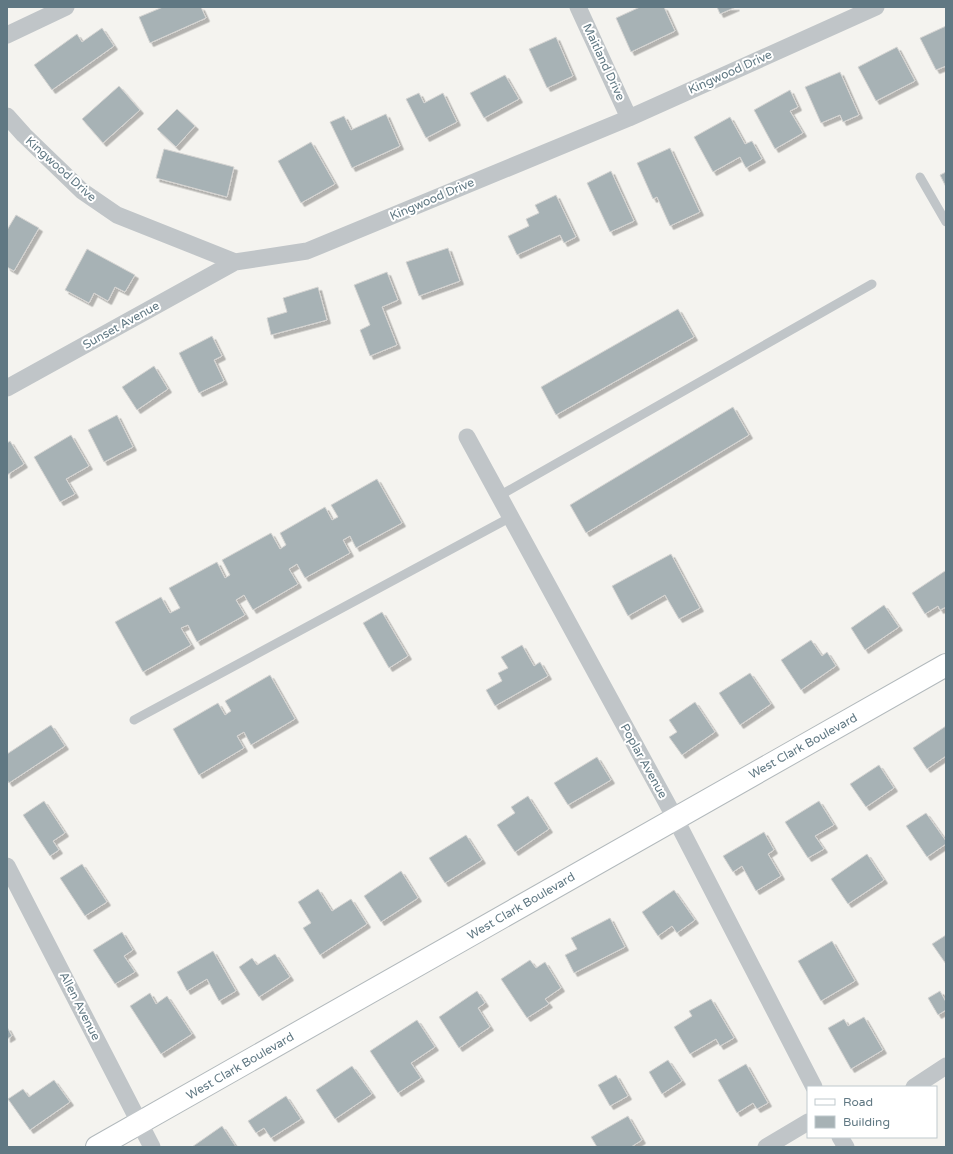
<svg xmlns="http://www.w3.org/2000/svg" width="953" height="1154" font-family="'Varela Round',sans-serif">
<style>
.building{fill:#a7b2b5;stroke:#d5d4d2;filter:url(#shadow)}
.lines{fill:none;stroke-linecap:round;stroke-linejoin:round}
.secondary-casing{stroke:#b2b9bc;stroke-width:24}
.lane{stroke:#c0c5c8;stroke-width:9}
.street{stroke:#c0c5c8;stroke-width:17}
.secondary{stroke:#fff;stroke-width:22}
.labels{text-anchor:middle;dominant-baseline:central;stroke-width:4;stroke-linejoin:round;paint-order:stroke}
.street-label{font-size:12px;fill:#607883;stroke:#fff}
</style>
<defs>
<filter id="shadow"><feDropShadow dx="3.5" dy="3.5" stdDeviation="0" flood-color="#0004"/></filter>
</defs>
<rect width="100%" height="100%" fill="#f4f3ef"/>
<path class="building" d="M163,7h38l5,11 -56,25 -11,-26z
M640,7h24l11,24 -44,21 -15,-34z
M717,7h19l-16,7z
M946,26v40l-10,4 -16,-32z
M102,28l12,18 -62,44 -18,-25 43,-31 5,8z
M556,37l17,39 -26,12 -18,-39z
M897,47l18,34 -39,20 -18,-34z
M840,72l19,43 -16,7 -3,-7 -19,8 -16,-36z
M505,75l14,24 -35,19 -14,-25z
M119,86l21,24 -37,33 -21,-24z
M790,90l8,17 -8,4 13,22 -28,16 -21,-39z
M419,93l5,10 19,-10 14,29 -31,16 -20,-39z
M177,109l18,17 -19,21 -19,-18z
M386,114l14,32 -48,22 -22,-46 14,-6 7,14z
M730,117l15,27 7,-3 10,18 -16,9 -6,-11 -27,15 -19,-35z
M311,142l24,42 -34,19 -23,-42z
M670,148l30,64 -30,14 -13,-29 -4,2 -16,-36z
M164,149l70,18 -7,30 -71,-19z
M611,171l23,50 -24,11 -23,-49z
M946,172v15l-6,-12z
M556,195l20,42 -12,6 -4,-8 -43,20 -9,-19 21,-10 -3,-7 13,-6 -4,-8z
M16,215l23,13 -25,43 -7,-4v-37z
M448,248l12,33 -41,15 -13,-34z
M87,249l48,26 -10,17 -10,-5 -7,14 -14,-8 -5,10 -24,-13z
M387,272l11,28 -16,7 15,38 -27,11 -10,-26 10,-5 -16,-40z
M318,287l9,33 -56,15 -4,-17 20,-6 -4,-14z
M678,309l16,28 -138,78 -15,-28z
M212,336l10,20 -8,4 10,21 -25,12 -20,-40z
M154,366l14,23 -31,21 -15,-23z
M733,407l16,28 -163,98 -16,-28z
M117,415l16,32 -29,15 -16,-32z
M71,435l18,31 -23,13 9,15 -15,8 -26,-45z
M10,441l14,23 -17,11v-32z
M377,479l25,44 -46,25 -6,-12 -7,4 7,13 -45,25 -8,-14 -8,5 9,15 -45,26 -9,-15 -8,5 9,15 -48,27 -9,-17 -7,3 10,17 -48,27 -28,-50 46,-25 9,16 10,-5 -11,-20 48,-26 8,16 5,-3 -8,-15 49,-27 9,16 6,-4 -6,-12 45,-26 7,13 6,-3 -7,-12z
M671,554l29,54 -21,11 -14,-24 -37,21 -16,-30z
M945,571l1,2v34l-6,3 -2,-4 -13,8 -13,-21z
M884,605l15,22 -34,23 -14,-22z
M382,612l26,44 -19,12 -26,-45z
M811,640l11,16 5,-4 9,14 -35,24 -20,-30z
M522,645l12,21 6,-4 8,14 -53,30 -9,-16 16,-9 -4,-8 10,-5 -7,-11z
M750,673l21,31 -31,21 -21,-32z
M270,675l25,44 -44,26 -7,-13 -7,4 7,12 -45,27 -26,-46 45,-26 7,12 6,-4 -6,-10z
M695,702l20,30 -33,23 -13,-18 8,-5 -8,-12z
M51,725l14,21 -56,37 -2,-3v-26z
M946,726v30l-19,13 -14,-21z
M597,757l14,23 -43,25 -14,-22z
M879,765l15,23 -28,19 -16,-23z
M528,796l21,33 -34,23 -18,-27 18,-12 -4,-6z
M44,801l21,32 -12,8 6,9 -9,6 -27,-41z
M819,801l15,24 -19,11 9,13 -16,9 -23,-36z
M926,813l20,28v3l-19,13 -21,-31z
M764,832l10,18 -6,4 13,22 -25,15 -14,-25 -9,6 -10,-16z
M466,835l16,25 -37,23 -16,-25z
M867,854l17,26 -36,24 -17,-25z
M82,864l25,38 -22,14 -25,-38z
M401,871l17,27 -37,24 -17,-26z
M318,889l14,22 19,-12 16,25 -47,31 -17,-27 8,-5 -13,-21z
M674,890l21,30 -18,13 -5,-7 -14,10 -16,-24z
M610,918l15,29 -51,26 -9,-18 12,-6 -6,-11z
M122,932l11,18 -9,6 11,16 -20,12 -22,-34z
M946,935v29l-14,-20z
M832,941l23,40 -34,20 -23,-40z
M213,951l23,40 -17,10 -12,-22 -20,12 -10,-19z
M275,954l15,23 -31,20 -20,-30 13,-9 5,7z
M530,960l6,8 9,-6 16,26 -16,11 4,5 -22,14 -26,-39z
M477,991l8,12 -7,5 12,19 -31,21 -20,-31z
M940,991l6,11v8l-8,5 -10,-17z
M150,993l6,11 11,-8 25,38 -31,20 -31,-48z
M711,999l23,39 -14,8 -4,-7 -26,15 -16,-27 18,-11 -3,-5z
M864,1017l19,33 -32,19 -23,-41 16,-9 4,7z
M417,1020l18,27 -24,16 10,15 -23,15 -28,-42z
M7,1027l5,9 -5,3z
M668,1060l14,21 -20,13 -13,-22z
M746,1064l22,39 -11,6 -4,-6 -16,10 -19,-33z
M352,1066l20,28 -37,25 -19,-29z
M616,1075l12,21 -18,10 -12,-21z
M54,1080l16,22 -40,28 -22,-31 15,-10 6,8z
M286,1096l15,23 -30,19 -7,-10 -8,5 -8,-12z
M628,1116l14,24 -11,7h-34l-6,-10z
M222,1126l14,21h-44z"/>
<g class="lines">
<defs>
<path id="secondary" d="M97,1147l849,-482"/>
</defs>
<use href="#secondary" class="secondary-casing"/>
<path class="lane" d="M920,177l26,45
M499,496l373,-212
M134,720l377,-203"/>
<path class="street" d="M578,7l51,111
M7,35l59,-28
M7,116l17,19 58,56 35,24 118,47 72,-11 322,-133 247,-111
M7,388l228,-126
M467,437l208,381 139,269
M7,866l145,281
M914,1087l32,-21
M840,1137l6,10
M766,1147l42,-25"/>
<use href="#secondary" class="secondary"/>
</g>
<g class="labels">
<g class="street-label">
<text transform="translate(604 62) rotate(65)">Maitland Drive</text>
<text transform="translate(730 72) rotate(-24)">Kingwood Drive</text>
<text transform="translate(61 169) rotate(42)">Kingwood Drive</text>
<text transform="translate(432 199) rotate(-23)">Kingwood Drive</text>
<text transform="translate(121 325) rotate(-29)">Sunset Avenue</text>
<text transform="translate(803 746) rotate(-29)">West Clark Boulevard</text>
<text transform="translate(644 761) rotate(61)">Poplar Avenue</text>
<text transform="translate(521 906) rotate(-30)">West Clark Boulevard</text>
<text transform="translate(80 1006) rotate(63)">Allen Avenue</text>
<text transform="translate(240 1066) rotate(-30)">West Clark Boulevard</text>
</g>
</g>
<rect width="953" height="1154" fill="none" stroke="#607883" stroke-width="16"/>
<rect x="807" y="1086" width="130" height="52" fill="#ffffff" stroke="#bfc9cd"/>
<rect x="815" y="1099" width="20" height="6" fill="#ffffff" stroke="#bfc9cd"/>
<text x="843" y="1106" font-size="12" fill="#607883">Road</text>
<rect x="815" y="1116" width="20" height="12" fill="#a7b2b5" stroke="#bfc9cd"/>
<text x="843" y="1126" font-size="12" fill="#607883">Building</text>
</svg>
